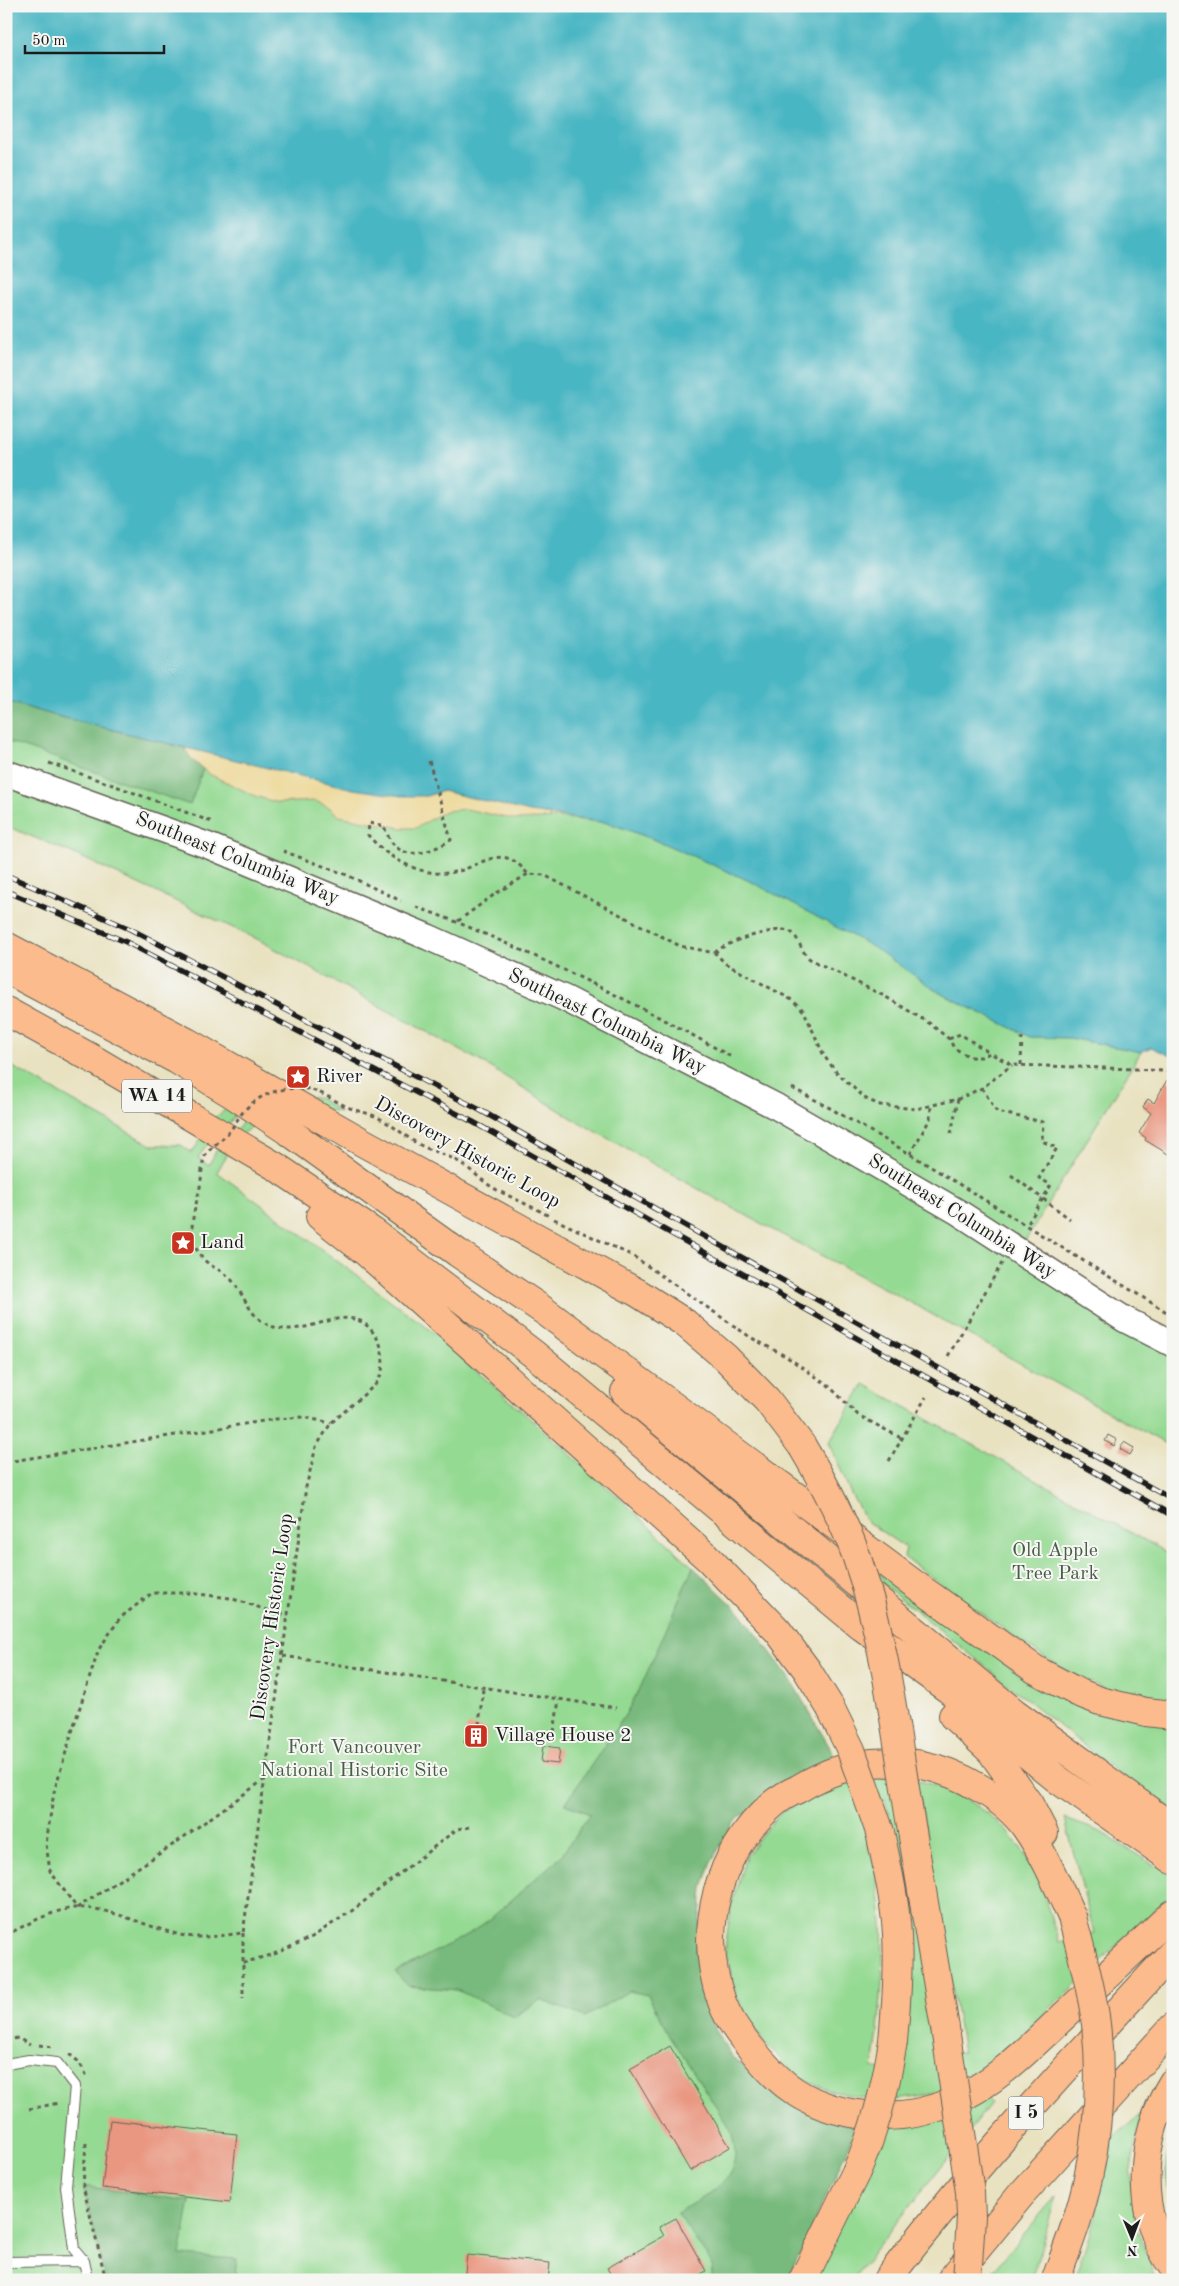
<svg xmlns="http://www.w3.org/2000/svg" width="1179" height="2286" font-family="'Old Standard TT',serif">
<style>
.green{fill:#95da93;stroke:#587b58;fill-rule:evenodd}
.forest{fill:#78ba7d;stroke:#4a6b4c}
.sand{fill:#eeda9e;stroke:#857b5d}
.water{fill:#49b6c3;stroke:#326970}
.building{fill:#e99781}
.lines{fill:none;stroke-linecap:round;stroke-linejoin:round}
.service-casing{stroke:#646156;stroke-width:12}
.tertiary-casing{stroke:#646156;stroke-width:28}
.motorway-casing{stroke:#646156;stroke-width:30}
.path{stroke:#646156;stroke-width:3;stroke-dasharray:4 4;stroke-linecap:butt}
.service{stroke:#fff;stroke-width:10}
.tertiary{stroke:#fff;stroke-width:25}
.motorway{stroke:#fbbb8c;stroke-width:28}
.rail-casing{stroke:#1c1c1c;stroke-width:5.5}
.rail{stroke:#f6f6f2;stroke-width:4;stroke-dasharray:11;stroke-linecap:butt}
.motorway-bridge-casing{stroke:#646156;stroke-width:30;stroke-linecap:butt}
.path-bridge{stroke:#646156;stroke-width:3;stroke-dasharray:4 4;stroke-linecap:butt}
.motorway-bridge{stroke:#fbbb8c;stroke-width:28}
.labels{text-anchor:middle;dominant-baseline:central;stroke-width:4;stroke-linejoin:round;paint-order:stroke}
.shield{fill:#f6f6f2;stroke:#5d5d5c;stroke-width:1}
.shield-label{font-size:19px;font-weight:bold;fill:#1c1c1c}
.street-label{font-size:20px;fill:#1c1c1c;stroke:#f6f6f2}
.poi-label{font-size:20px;fill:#1c1c1c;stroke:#f6f6f2;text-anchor:start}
.park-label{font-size:20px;fill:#465e46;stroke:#f6f6f2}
</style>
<rect width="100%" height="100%" fill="#f6f6f2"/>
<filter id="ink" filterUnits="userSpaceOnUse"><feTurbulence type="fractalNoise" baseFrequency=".02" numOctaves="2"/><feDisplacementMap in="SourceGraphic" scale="10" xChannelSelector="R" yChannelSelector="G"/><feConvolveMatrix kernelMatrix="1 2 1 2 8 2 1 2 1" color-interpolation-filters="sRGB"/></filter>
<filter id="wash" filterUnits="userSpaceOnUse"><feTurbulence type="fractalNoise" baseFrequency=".0096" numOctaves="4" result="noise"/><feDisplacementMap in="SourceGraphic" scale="20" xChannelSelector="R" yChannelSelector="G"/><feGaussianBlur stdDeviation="1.12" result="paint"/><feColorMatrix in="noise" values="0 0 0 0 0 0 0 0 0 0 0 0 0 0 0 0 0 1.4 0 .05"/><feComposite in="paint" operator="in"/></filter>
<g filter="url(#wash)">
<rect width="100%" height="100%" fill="#e9e2c1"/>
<path class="green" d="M6,701l47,14 156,39 217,42 136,22 47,5 49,18 94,41 121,65 67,46 90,44 40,1 71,14 -122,199 154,93v104l-267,-148 -133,-70 -93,-51 -108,-61 -92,-57 -223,-122 -185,-86 -66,-27z
M6,1063l145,82h30l11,8 22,-35 33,-23 -19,31 -23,21 -7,11 11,7 8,-16 15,-14 19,-22 46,-18 24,4 19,13 -17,-3 -59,9 -21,15 -15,20 -11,19 212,157 187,166 77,72 -9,24 71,185 -81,137 63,179 9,188h-740z
M864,1384l309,172v146c-71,-1 -130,-44 -185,-84 -28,-20 -56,-40 -84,-61l2,-9 -40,-27 -15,-27 -22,-52z
M878,1569l140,104 155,52v86l-55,-38 -234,-188z
M877,1777c58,-2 118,29 149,79 16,26 23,58 33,86l35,-9 -29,-114 34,12 58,36 16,-24v50l-158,148 -48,38 -24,12 -24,6 -25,3 -28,-2 -35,-7 -32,-13 -34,-34 -29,-49 -11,-46 7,-47 14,-45 17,-24 19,-21 49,-23zM920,1798l43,254 -25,4zM885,1800l15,60 -1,215 -26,-7c9,-64 15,-128 3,-193 -5,-23 -12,-47 -18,-70z
M987,2097l4,6 -139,177h-41l75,-152z
M1142,2113l-12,61 7,57 20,49h-83l21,-62 18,-80z
M1173,2131v77c-8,-28 -10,-50 0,-77z
M1056,2196l-21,72 -5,12h-45z"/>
<path class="forest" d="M6,701l47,14 132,33 6,11 12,10 -13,36 -184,-64z
M693,1567l47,45 49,65 48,83 -21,8 -82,53 -22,40 -9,27 -7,64 18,75 17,29 41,33 83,37 -9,29 -3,3 -40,90 -17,32h-76l3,-15 -36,-52c36,-23 71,-34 53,-84l-64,-100 -18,-34 -19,-4 -44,26 -45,-17 -26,17 -57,-27 -49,-4 -13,-14 72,-37 22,-15 72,-64 29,-42 -25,-10 59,-87 18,-33z
M83,2186l107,15 -10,54 57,4 -3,21h-128z"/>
<path class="sand" d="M185,748l241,48 17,-5 119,27 -46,2 -50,-11 -21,2 -29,17h-14l-63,-12 -10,-9 -14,-6 -37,2 -23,-7 -46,-22 -18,-15z"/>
<path class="water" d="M6,6h1167v1051l-22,-10 -10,5 -71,-14 -40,-1 -90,-44 -67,-46 -121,-65 -94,-41 -49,-18 -79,-11 -87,-21 -17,5h-25l-48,-7 -300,-74 -47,-14z"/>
<g id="blocks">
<path class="building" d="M1167,1080l6,4v73l-28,-17 1,-2 -7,-5 12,-20 -8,-6 5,-8 6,4z
M1108,1435l9,5 -3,6 -9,-5z
M1124,1442l10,6 -4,7 -10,-6z
M467,1725l21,4 -3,17 -21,-3z
M543,1746l17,2 -2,16 -17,-2z
M670,2046l60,101 -40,24 -60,-102z
M110,2120l127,14 -7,68 -128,-14z
M676,2218l30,53 -15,9h-77l-7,-12 57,-32 -5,-9z
M467,2255l83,8 -2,17h-84z"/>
</g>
</g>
<g filter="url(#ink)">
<use href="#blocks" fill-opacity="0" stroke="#646156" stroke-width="1"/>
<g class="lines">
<defs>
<path id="service" d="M6,2064l23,-4 28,3 18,23 -9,101 8,62 10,12 4,19
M6,2262l78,-1"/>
<path id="tertiary" d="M6,773l203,73 219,91 136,61 213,109 181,105 166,107 49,25"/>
<path id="motorway" d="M6,946l181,96 177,101 274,150 47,30 41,35 41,42 35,46
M6,969l171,91 57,35 57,38 167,120 85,57 374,276 119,84 41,22 23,9 46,11 27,3
M6,1011l87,48 182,107 98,66 162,123 326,271 87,63 109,90 116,81
M320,1216l47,37 342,306 69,72 29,39 23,37
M625,1392l390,321 158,115
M953,1716l38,35 38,53 15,29
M912,1831l33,197
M880,1832c7,34 15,68 17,102 2,36 -1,72 -4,107
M1072,1917c-14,-30 -27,-62 -46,-89 -21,-30 -68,-56 -104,-63 -9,-2 -19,-2 -29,-2 -33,-3 -67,9 -95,26 -9,4 -18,9 -25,15 -57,49 -76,128 -51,198 6,17 17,32 28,45 11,14 22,27 36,38 45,35 113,39 163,18 46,-19 82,-56 117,-89 36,-34 71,-67 107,-101
M1173,2082c-34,55 -39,131 0,185
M803,2280l53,-108
M887,2280c87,-116 188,-221 286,-328
M951,2280l69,-84 153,-169"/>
</defs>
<use href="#service" class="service-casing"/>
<use href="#tertiary" class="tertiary-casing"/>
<use href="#motorway" class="motorway-casing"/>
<path class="path" d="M429,761l22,79c-28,16 -55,24 -67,-14l-15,-3 -1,12c21,25 57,45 91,36 15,-4 32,-17 48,-13 9,2 15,10 21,16
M49,763l64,22 99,37
M283,851l64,24 54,26
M416,907c44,15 85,34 127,53 64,30 128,62 190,98
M458,921l37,-27 33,-20 16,1 136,71 35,7 11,11 66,36 12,11 20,45 14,18 28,25 14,6 36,4 42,-10 24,-11 30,-23
M715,953c6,-10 63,-27 74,-22 10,4 11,21 21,28l76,38 43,26 20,16 5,9 16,9h11l9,-4 22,12 125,4 36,3
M949,1039l11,-5 30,19
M1021,1065l1,-29
M792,1088l29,15 89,51 263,162
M982,1088l15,24 46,10 -1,19 15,7 -18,30 12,7 -24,40
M951,1134l7,-35
M910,1154l20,-35 1,-13
M1011,1175l59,44
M554,1219l79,37 117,81 37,20 41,28 30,30 43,23
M948,1356l54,-93
M889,1461l37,-64
M6,1462l270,-43 27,-2 28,6
M283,1656l333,52
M479,1725l4,-36
M554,1732l5,-32
M265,1779l-91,65 -97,64 -27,-37 -4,-27 8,-52 21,-70 24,-73 21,-31 32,-25h37l41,5 37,12 21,5
M243,1933v65
M6,1935c22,-11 44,-24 68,-27 35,-3 77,22 112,28 18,3 39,-1 57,-3l63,-446 10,-40 15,-24 44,-38
M243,1963l34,-10 35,-16 41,-27 104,-81 14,-2
M6,2040l12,-2 12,7
M39,2045l13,2
M69,2054l10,8 9,16
M29,2109l30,-6
M86,2143l-3,43 23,94"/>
<use href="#service" class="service"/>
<use href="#tertiary" class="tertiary"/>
<use href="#motorway" class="motorway"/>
<defs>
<path id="rail" d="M6,875l124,54 348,180 695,391
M6,891l120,51 347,180 700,394"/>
</defs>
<use href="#rail" class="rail-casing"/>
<use href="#rail" class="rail"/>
<defs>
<path id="motorway-bridge" d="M802,1446c21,35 40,71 54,109 31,89 40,184 56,276
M830,1707l21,43 29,82
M945,2028l25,164 1,25 -4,63
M856,2172c19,-41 30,-86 37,-131
M1056,2279c12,-33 25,-66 32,-101 11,-52 14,-109 7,-162 -5,-34 -14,-66 -23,-99"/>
</defs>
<use href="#motorway-bridge" class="motorway-bridge-casing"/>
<path class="path-bridge" d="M375,1385c8,-10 9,-21 7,-33 -1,-8 -5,-15 -10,-21 -29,-38 -79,25 -118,-17 -9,-11 -14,-25 -24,-36 -12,-11 -26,-12 -34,-30 -9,-22 0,-40 4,-61 2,-10 1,-21 5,-31 5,-9 15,-14 22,-22 6,-6 10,-15 16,-22 11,-13 27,-21 44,-23 30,-5 43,12 68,21 11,3 20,5 29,11 13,7 23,17 36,24 14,7 29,10 42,19 12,8 22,19 35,26 17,9 35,16 52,26"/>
<use href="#motorway-bridge" class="motorway-bridge"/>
</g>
</g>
<defs>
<symbol id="sight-square" viewBox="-11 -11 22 22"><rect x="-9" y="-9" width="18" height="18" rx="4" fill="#c8321e" stroke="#f6f6f2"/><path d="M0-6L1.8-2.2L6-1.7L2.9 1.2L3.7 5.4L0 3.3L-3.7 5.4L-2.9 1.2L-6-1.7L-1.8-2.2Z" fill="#fff"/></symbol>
<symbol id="building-square" viewBox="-11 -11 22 22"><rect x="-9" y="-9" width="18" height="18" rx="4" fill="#c8321e" stroke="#f6f6f2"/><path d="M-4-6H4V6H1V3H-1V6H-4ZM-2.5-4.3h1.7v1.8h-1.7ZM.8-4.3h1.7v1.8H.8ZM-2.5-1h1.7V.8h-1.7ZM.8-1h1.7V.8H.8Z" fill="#fff"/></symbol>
</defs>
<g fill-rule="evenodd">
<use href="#sight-square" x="284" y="1063" width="28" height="28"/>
<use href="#sight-square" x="169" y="1229" width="28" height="28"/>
<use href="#building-square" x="462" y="1722" width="28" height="28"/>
</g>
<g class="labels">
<g class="shield">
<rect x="122" y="1079.5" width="70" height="33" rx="4"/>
<rect x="1008.5" y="2096.5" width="35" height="33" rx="4"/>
</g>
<g class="shield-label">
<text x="157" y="1096">WA 14</text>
<text x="1026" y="2113">I 5</text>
</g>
<g class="street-label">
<text transform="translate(237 859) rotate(22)">Southeast Columbia Way</text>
<text transform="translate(607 1022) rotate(26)">Southeast Columbia Way</text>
<text transform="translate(467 1153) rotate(29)">Discovery Historic Loop</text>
<text transform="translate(962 1217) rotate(32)">Southeast Columbia Way</text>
<text transform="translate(273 1617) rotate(-82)">Discovery Historic Loop</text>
</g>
<g class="poi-label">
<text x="316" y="1077">River</text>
<text x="200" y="1243">Land</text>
<text x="494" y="1736">Village House 2</text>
</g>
<g class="park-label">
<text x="1055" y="1551">Old Apple<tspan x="1055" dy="23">Tree Park</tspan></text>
<text x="354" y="1748">Fort Vancouver<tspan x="354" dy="23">National Historic Site</tspan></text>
</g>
</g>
<rect width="1179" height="2286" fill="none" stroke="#f6f6f2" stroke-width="25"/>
<g transform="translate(1132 2238) rotate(179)" stroke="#f6f6f2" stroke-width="4" paint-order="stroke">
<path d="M0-4L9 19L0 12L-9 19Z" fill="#1c1c1c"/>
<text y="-8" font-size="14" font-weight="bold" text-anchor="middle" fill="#1c1c1c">N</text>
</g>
<path d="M25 45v8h139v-8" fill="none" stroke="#1c1c1c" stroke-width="2.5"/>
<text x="32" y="45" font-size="15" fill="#1c1c1c" stroke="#f6f6f2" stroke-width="4" paint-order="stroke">50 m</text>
</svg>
